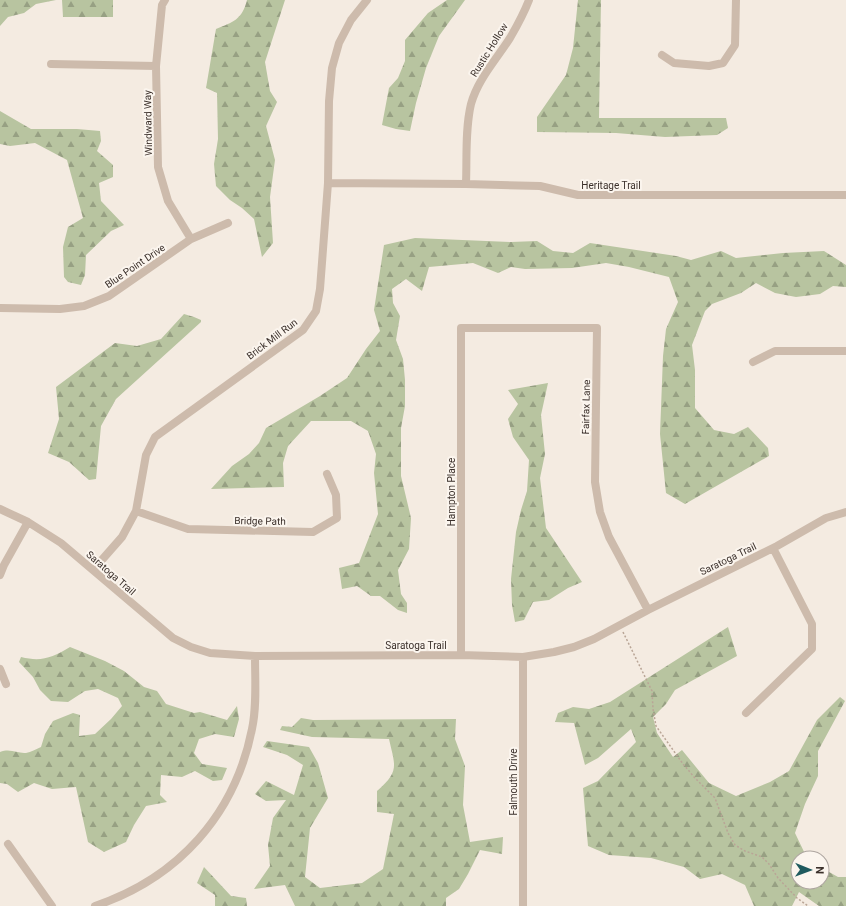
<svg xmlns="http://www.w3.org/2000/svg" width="846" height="906" font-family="Roboto,sans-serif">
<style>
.forest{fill:url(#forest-firs)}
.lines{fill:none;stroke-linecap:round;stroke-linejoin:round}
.path{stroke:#b9a596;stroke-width:1.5;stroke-dasharray:2 2;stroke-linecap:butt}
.minor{stroke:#cdbbac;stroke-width:8}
.labels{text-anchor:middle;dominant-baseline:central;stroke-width:4;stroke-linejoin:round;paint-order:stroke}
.street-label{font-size:10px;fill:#3b302b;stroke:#fbf5ee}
</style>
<defs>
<pattern id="forest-firs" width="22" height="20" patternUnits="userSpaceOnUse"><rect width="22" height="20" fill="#b8c4a0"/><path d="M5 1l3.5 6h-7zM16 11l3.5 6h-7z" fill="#97a083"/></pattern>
</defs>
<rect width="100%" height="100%" fill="#f4ebe1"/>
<path class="forest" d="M0,0h56l-20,4 -12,9 -16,4 -8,9z
M62,0h51v17h-50z
M247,0h38l-20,62 5,29 7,11 -11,24 9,34 -5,37 3,46 -11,14 -8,-38 -12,-11 -12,-8 -14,-14 -2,-22 4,-25 -1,-46 -11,-5 10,-59c17,-7 26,-9 31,-29z
M447,0h18l-26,36 -13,32 -10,35 -6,28 -14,-2 -14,-4 7,-37 9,-10 7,-17v-21l23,-27z
M578,0h23l-2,118h127l2,10 -11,7 -52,2 -49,-4 -79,-1v-15l29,-42 7,-27z
M0,111l31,18h46l23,2 1,10 -4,10 16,14v12l-14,6 2,18 23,24 -13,6 -25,24 -1,20 -4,10 -13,-3 -4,-5 -1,-30 5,-20 15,-9 -16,-58 -32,-17 -25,3 -10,-2z
M415,238l96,4 26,-1 16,10 20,2 17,-10 86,13 15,4 30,-9 15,7 47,-5 41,-2 22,14v22l-13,-1 -13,8 -24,3 -21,-4 -19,-10 -15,10 -29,11 -7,7 -13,34 3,25v38l19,22 20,4 14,-7 20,21 1,8 -84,48 -19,-11 -6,-59 3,-78 3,-27 12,-27 -9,-25 -40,-10 -23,-4 -34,5 -47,1 -14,-2 -13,6 -25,-10 -44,4 -7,24 -16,-12 -14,10 1,14 7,13 -4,24 7,19 2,21v26l-4,22v48l10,42 -2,31 -11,21 3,24 6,9v10l-9,-3 -18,-14h-9l-14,-10 -15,3 -3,-21 20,-5 19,-49 -4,-41 2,-19 -8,-23 -17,-10h-40l-23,25 -5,17 1,24 -73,2 21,-23 17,-12 10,-11 7,-15 54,-32 27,-18 19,-29 14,-18 -6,-21 10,-65z
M184,314l10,3 7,3v2l-85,77 -15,27 -5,53 -7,1 -20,-18 -21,-9 11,-34 -3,-32 59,-44 22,3 24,-7z
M548,383l-7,32 4,39 -5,24 6,50 36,54 -14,6 -19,12 -16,2 -9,18 -9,2 -3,-17 -1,-26 5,-47 5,-22 6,-19 2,-31 -16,-23 -5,-18 10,-15 -10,-14z
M728,627l9,29 -62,34 -9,14 -13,13 4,16 16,24 9,-7 27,33 27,13 34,-14 19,-11 28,-51 23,-23 5,4 -27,50v25l-13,28 -10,29 12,25h-9v24h24v-14l16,9h8v29h-27l-20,-14 -7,14h-38l-9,-21 -23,-11 -22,5 -16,-12 -33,-9 -42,-3 -21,-9 -5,-58 15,-7 38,-39 -5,-13 -33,29 -13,7 -11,-42 -19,-1 3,-9 15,-6 16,2 21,-7z
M70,647l35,14 19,10 20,16 13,4 9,13 28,9 6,-1 27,8 10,-14 2,13 -5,18 -19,-3 -16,5 -5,14 8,11 25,4 -5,12 -9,1 -18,-10 -13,6 -21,-2 -1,20 7,7 -21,4 -12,19 -8,17 -22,10 -16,-10 -12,-55 -24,2 -18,-6 -16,9 -11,-8 -7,-1v-31c11,-4 18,2 26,1 5,-1 10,-4 15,-6l4,-13 8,-13 20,-8 7,2 -1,21 16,-2 16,-15 11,-13 -4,-8 -20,-9 -13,2 -17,11 -17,-1 -11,-11 -7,-13 -14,-15 2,-5c20,5 31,1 49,-10z
M301,718l12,2 143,-1 -1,20 10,27 -2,39 7,37 33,-5 -1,17 -22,-4 -12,24 -9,15 -13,9v8h-151l-10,-21 -31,4 16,-23 -2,-21 5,-27 13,-18 -20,1 -11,-7 11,-13 28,14 9,-30 -16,-10 -24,-8 4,-6 42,6 9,16 10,35 -18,30 -5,49 15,11 42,-5 21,-14 11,-55 -17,-2v-21c23,-20 18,-25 12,-52l-77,-2 -32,-7 2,-4 10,1z
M204,867l27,29 15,2 1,8h-32v-11l-18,-12z"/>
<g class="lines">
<path class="path" d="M623,632l29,59 1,18 3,17 27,38 12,14 20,20 13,35 7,12 10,6 17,6 7,7 9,14 19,20 11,8"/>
<path class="minor" d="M165,0l-3,5 -6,61 2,101 10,34 23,38
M662,55l12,8 35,3 14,-3 12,-18 1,-45
M51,64l105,2
M328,183l138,1 74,2 38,9h268
M466,184c1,-26 -1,-55 5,-80 7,-25 25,-44 39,-66 7,-12 14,-25 19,-38
M0,308l60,1 24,-3 25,-10 82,-57 37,-16
M753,362l22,-11h71
M0,509l28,13 33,21 112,95 18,9 19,6 45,3 206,-1 62,2 31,-5 20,-5 20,-8 54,-29 129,-64 49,-28 20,-6
M136,511l52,18 125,3 24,-14 -1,-23 -9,-21
M93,570l29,-33 14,-26 10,-56 9,-18 148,-107 13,-19 4,-22 8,-106 1,-82 3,-33 7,-25 12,-23 16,-20
M0,575l4,-10 24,-43
M461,655v-327h136l-2,154 5,30 9,25 39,73
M523,657v249
M0,669l6,15
M746,713l66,-64v-25l-39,-76
M8,844l44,62
M95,906c83,-28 140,-91 157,-177 5,-23 3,-49 3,-73"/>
</g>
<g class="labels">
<g class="street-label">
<text transform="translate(489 50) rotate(-58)">Rustic Hollow</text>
<text transform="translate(148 123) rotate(-91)">Windward Way</text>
<text x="611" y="185">Heritage Trail</text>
<text transform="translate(135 266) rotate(-34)">Blue Point Drive</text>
<text transform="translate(272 339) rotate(-37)">Brick Mill Run</text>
<text transform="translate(586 407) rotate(-89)">Fairfax Lane</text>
<text transform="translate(451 492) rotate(-90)">Hampton Place</text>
<text transform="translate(260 521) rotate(1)">Bridge Path</text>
<text transform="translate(728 559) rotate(-26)">Saratoga Trail</text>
<text transform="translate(111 573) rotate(41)">Saratoga Trail</text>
<text x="416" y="645">Saratoga Trail</text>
<text transform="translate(513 782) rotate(-90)">Falmouth Drive</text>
</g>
</g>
<g transform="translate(810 870) rotate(91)"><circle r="19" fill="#fbf5ee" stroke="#aea6a0"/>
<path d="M0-3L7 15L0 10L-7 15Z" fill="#1f5a5e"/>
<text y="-6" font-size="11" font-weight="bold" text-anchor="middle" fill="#3b302b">N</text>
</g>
</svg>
